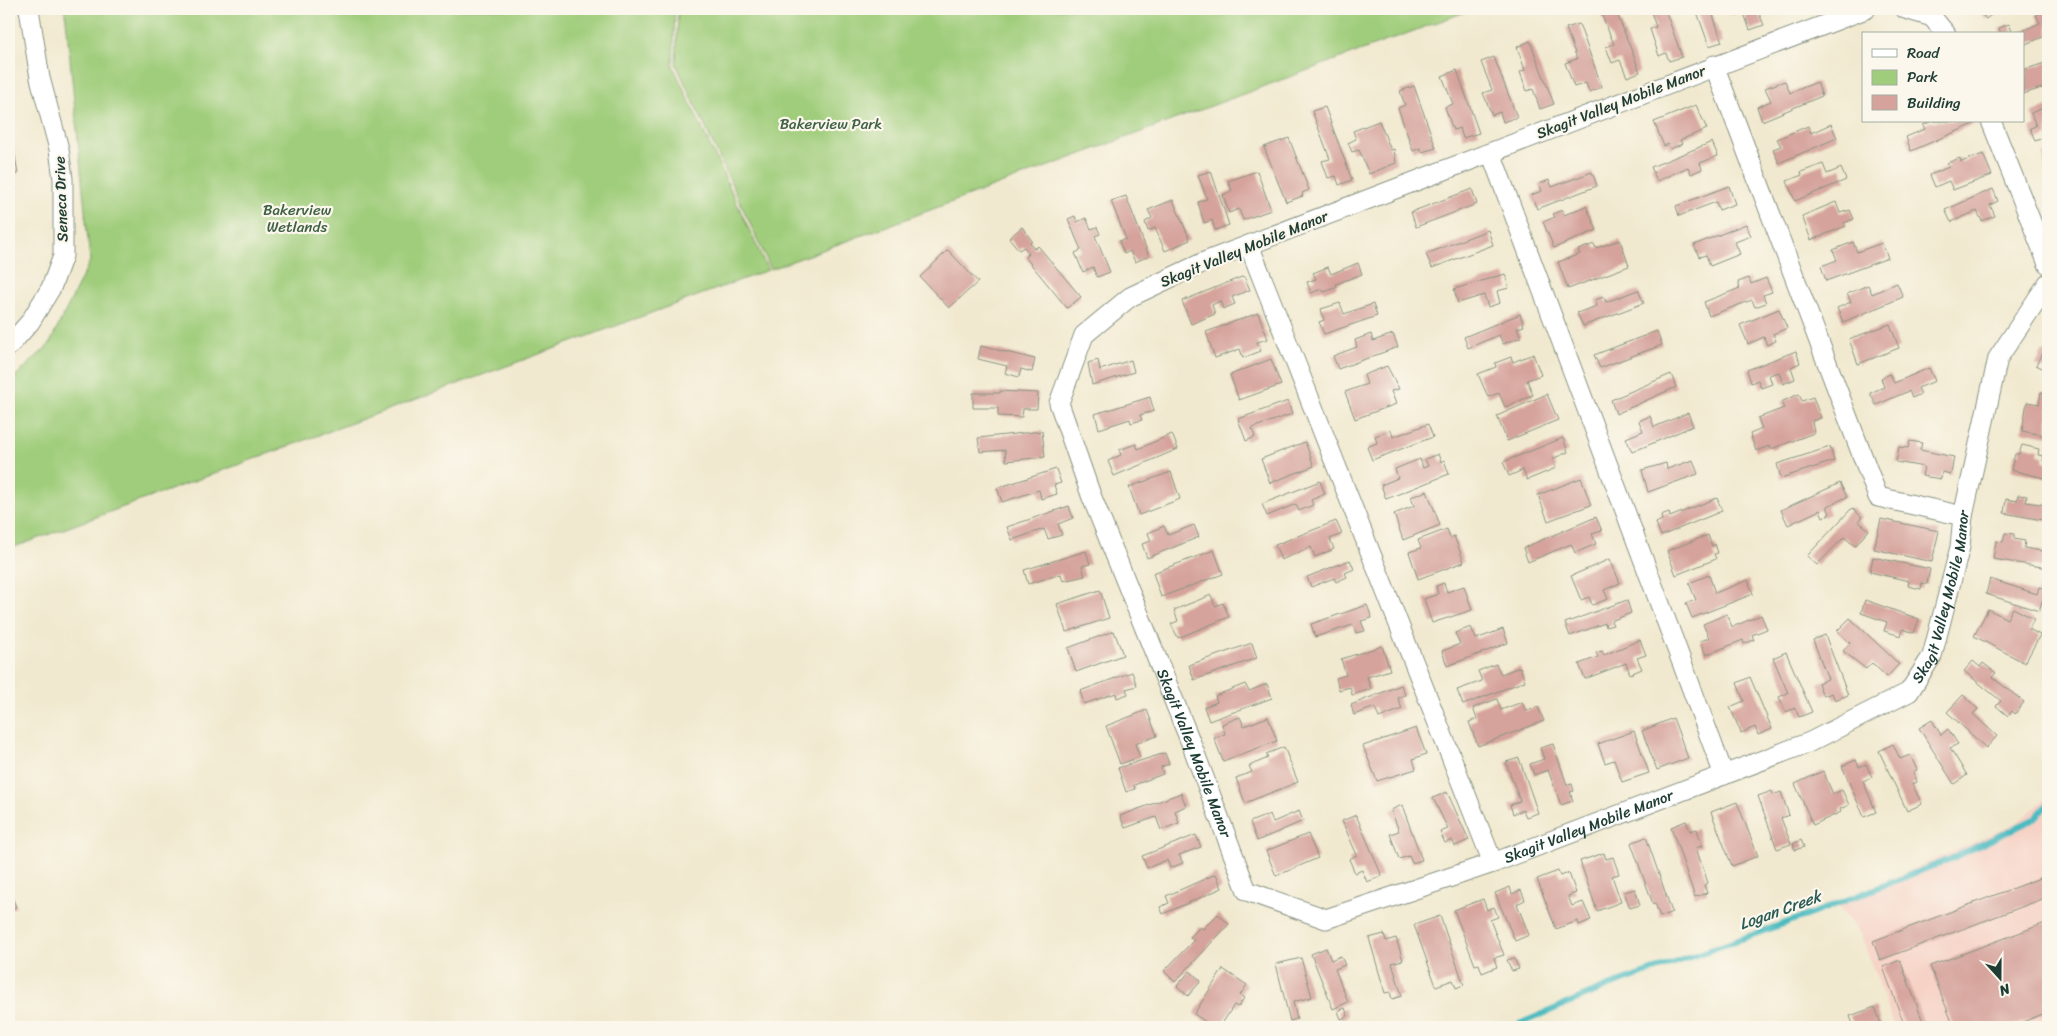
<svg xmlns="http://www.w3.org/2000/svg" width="2057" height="1036" font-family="Sriracha,sans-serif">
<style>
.built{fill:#f6d1c5}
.green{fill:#a0cd7b;stroke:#608558}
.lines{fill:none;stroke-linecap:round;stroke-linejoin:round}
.stream{stroke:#4cbbc1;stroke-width:6}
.building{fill:#d5a39b}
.minor-casing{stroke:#889382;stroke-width:21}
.minor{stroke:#fff;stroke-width:19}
.labels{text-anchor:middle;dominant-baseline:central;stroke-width:4.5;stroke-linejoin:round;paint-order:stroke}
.street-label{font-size:15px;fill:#1f3d34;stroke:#fbf7ec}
.park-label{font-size:15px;fill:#3f6146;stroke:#fbf7ec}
.water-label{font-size:16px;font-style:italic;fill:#2a5c57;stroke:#fbf7ec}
</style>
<rect width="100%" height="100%" fill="#fbf7ec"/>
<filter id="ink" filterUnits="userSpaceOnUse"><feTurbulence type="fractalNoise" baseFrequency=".02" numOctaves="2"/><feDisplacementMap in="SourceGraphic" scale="10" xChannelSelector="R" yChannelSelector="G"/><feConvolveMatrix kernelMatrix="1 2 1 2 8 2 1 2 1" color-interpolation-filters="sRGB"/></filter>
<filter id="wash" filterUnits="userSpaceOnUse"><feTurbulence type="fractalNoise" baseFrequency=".0096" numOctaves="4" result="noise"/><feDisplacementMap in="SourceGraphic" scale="20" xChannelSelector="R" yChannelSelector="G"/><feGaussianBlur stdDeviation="1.12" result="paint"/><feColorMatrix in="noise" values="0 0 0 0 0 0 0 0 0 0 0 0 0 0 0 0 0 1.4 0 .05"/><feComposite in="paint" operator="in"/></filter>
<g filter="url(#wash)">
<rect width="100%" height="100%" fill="#f1e9cf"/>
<path class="built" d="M2048,797v230h-153l-35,-94 -24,-30 179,-79z"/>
<path class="green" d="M65,9h610l-2,57 95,204 -759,279v-167l40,-37 41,-84z
M678,9h795l-702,260 -95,-205z"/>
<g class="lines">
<path class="stream" d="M1512,1027l94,-40 208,-74 139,-55 81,-39 14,-15"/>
</g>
<g id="blocks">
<path class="building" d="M1650,9h15l17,48 -13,4 -3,-8 -7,3 -9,-27 6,-2z
M1696,9h15l11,33 -13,4z
M1729,9h28l7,16 -14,5 -7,-19 -12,4z
M1978,9h21l-13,10z
M1616,11l24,61 -13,5 -7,-17 -8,3 -6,-16 8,-3 -12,-28z
M2046,11l2,6v18l-25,10v-11h-8l25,-11 -4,-8z
M1579,24l23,63 -13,5 -3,-9 -12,4 -9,-24 12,-4 -11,-31z
M2009,24l4,10h-12l-2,-6z
M1530,41l24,63 -14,5 -7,-20 -6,2 -7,-19 5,-2 -8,-23z
M1494,57l23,60 -14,5 -3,-10 -8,3 -9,-22 9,-3 -11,-28z
M2048,62v24l-25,8v-24z
M1457,70l22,63 -16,5 -3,-10 -7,2 -8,-23 8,-3 -11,-28z
M1785,81l5,12 27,-11 5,14 -60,25 -5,-14 14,-6 -6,-13z
M1414,86l22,62 -14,4 -2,-4 -7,3 -15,-43 7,-3 -5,-14z
M1696,105l11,24 -27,11 2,4 -12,5 -2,-5 -4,2 -10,-24z
M2048,106v30l-13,5 -5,-13 6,-2 -5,-13z
M1325,107l27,73 -13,5 -3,-9 -8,2 -6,-17 8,-2 -18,-48z
M1379,121l12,29 3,-1 2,14 -27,11 -10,-24 -7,2 -4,-9 8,-4 -3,-8z
M1932,121h40l2,3 -63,27 -5,-14 19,-8 -2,-4z
M1831,124l6,14 -58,25 -6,-14 8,-3 -4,-7 31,-13 3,7z
M1289,138l20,52 -7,3 1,3 -17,6 -22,-55z
M1712,142l6,14 -18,7 2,6 -11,5 -3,-7 -31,14 -6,-14z
M13,144l5,30h-5l3,16 -7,1v-46z
M2048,152v23l-5,-21z
M1983,154l9,21 -39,15 -4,-9 -14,6 -5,-12 19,-8 -2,-4 13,-5 1,4z
M1823,164l4,10 14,-6 5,12 -51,21 -8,-20 15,-6 -1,-3z
M1211,171l18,54 -14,5 -3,-10 -8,3 -6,-21 9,-3 -9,-24z
M1257,171l14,39 -28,10 -4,-11 -10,4 -6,-18 9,-4 -4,-10z
M1592,172l5,14 -60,23 -6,-14 11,-4 -3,-7 10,-4 3,7z
M1729,186l6,18 -16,6 -3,-8 -37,14 -3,-10z
M1472,189l5,15 -61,23 -5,-15z
M1993,189l5,12 -8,4 5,11 -13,5 -5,-10 -26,11 -6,-12z
M1126,196l23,60 -14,6 -5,-11 -6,3 -5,-13 7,-2 -15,-38z
M1173,200l17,40 -25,11 -10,-23 -7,3 -3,-9 7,-4 -4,-8z
M1836,202l4,11 10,-3 4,9 -10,4 2,3 -35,14 -9,-24z
M1586,206l11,24 -43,18 -11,-26 12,-5 -2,-3 9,-4 2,5z
M1075,216l2,6 9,-4 5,11 6,-2 3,7 -5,2 15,36 -13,5 -4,-10 -10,5 -8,-19 6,-3 -13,-31z
M1746,224l5,12 -16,6 5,12 -30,12 -4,-11 -7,2 -5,-12z
M1022,227l10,14 -2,2 5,6 3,-3 43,51 -14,11 -42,-51 4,-4 -5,-6 -5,3 -10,-12z
M1488,230l5,15 -61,23 -6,-14z
M1620,240l9,26 -61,23 -10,-27 22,-8 -2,-4 16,-6 2,4z
M1853,242l4,10 25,-9 6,15 -62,23 -5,-15 16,-6 -4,-10z
M948,250l30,32 -29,26 -29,-31z
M1358,263l4,11 -26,10 1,3 -13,5 -2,-3 -11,4 -4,-11 9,-3 -3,-6 15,-6 3,7z
M1505,274l4,14 -12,3 3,12 -12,4 -4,-12 -26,8 -4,-14z
M1244,276l6,14 -18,7 3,7 -12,5 -3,-8 -8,4 3,9 -24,10 -9,-23z
M1749,278l2,6 15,-6 6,14 -9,3 3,8 -11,4 -3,-7 -43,16 -5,-14 36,-14 -2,-6z
M1897,283l6,14 -60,25 -6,-14 14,-6 -4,-8 21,-9 4,9z
M1638,290l6,13 -61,23 -6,-13 20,-7 -2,-6 9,-3 2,5z
M1340,303l4,11 29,-10 4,12 -53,18 -5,-12 5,-2 -3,-11z
M1779,309l8,19 -14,6 3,7 -9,4 -3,-8 -16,7 -8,-19z
M1258,313l10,26 -11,3 4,9 -18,7 -3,-9 -25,9 -9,-26z
M1520,314l4,12 -7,2 4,9 -18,7 -4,-9 -31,13 -4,-11z
M1890,324l9,24 -41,16 -9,-25z
M1657,331l5,14 -62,23 -6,-13z
M1371,334l2,7 20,-7 5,13 -60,22 -5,-13 24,-9 -2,-7z
M981,346l54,13 -3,13 -11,-3 -2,8 -14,-4 2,-7 -29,-7z
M1796,351l4,12 -9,4 4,12 -12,5 -4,-12 -10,3 3,9 -11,4 -3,-8 -7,3 -4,-13z
M2043,351l5,3v17l-12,-6z
M1533,354l8,21 -14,5 6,15 -28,12 -6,-14 -11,4 -10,-23 18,-7 -1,-4 16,-6 2,5z
M1271,359l10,26 -42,15 -9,-25z
M1098,360l2,10 31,-10 3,12 -42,13 -4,-22z
M1387,366l12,23 -8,2 5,13 -41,15 -10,-27 22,-8 -3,-9z
M1929,368l6,13 -17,7 3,6 -9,4 -3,-7 -33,14 -6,-12 14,-6 -3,-9 9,-4 4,9z
M1671,374l5,13 -60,27 -5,-14z
M1000,391l38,2 -1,16h-14l-1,8 -24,-1v-8h-25v-15h27z
M2041,392l7,1v43l-26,-5 5,-29 12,2z
M1547,394l11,26 -51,21 -10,-25z
M1799,394l3,7 11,-4 8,21 -9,3 2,12 -43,16 -2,-3 -13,5 -6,-17 12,-5 -4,-11 26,-10 -3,-6z
M1150,397l4,14 -14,4 2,5 -11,3 -1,-4 -31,10 -4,-15z
M1288,401l4,13 -40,14 3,9 -9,4 -8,-22z
M1688,413l5,13 -61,26 -6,-14 17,-7 -4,-10 11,-5 4,11z
M1428,424l5,13 -61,23 -5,-13 10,-4 -2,-7 16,-6 2,7z
M1042,431l3,26 -39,4 -1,-11 -25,2 -2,-14z
M1172,434l6,15 -64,27 -6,-15 13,-6 -2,-5 17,-6 2,5z
M1563,438l5,14 -16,7 4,9 -29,12 -4,-10 -14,6 -6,-14z
M1910,441l12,2 -2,7 34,7 -3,17 -9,-2 -1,7 -19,-3 2,-9 -28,-5 3,-15 9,1z
M1305,442l9,24 -44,17 -9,-24z
M2022,445l17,4 -1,6 6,1 -1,5 5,1v17l-37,-9 4,-16h4z
M1830,447l4,14 -53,17 -4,-14z
M1438,454l3,8 3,-2 5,14 -63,25 -5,-14 17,-7 -3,-9 25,-10 3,9 5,-2 -3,-7z
M1693,460l5,14 -50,18 -6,-22 24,-7 1,6z
M1056,469l5,14 -7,2 3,9 -16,5 -2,-9 -37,12 -5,-14z
M1171,472l9,27 -41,16 -10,-28z
M1581,478l10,27 -43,16 -10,-26z
M1320,481l5,13 -14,6 2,5 -14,6 -3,-7 -29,12 -5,-12z
M1840,483l7,14 -20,9 3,8 -7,3 -3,-7 -32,15 -7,-15z
M1427,491l13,34 -37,15 -9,-26 20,-8 -3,-9z
M2018,495l9,1 -1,6 21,3 1,-3v19l-44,-8 2,-14 11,2z
M1717,498l5,13 -61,25 -5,-13 6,-3 -1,-5 8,-3 1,5z
M1069,506l4,12 -15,6 4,11 -14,4 -4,-10 -32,11 -5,-13z
M1852,508l10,9 -4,4 11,9 -14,16 -11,-9 -27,28 -10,-9z
M1596,517l6,14 -10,3 4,10 -21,9 -4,-9 -43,18 -5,-14z
M1881,519l58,12 -7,31 -58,-13z
M1336,521l6,13 -12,5 4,10 -19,8 -4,-10 -30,13 -6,-15z
M1194,525l5,12 -52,21 -5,-14 9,-3 -3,-8 16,-7 4,9z
M1447,529l3,9 4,-2 10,26 -46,17 -9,-27 12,-4 -3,-8z
M2005,533l9,1v5l11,2 -1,7 24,4v16l-55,-9 3,-18 7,1z
M1708,535l4,11 3,-2 3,9 -4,1 2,5 -40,16 -9,-24z
M1214,550l9,24 -62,23 -8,-24z
M1086,551l4,13 -8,2 3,10 -22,5 -2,-7 -33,10 -4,-14z
M1873,557l57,12 -3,15 -5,-1 -1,6 -13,-3 1,-5 -39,-9z
M1610,559l10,24 -16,7 4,9 -16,6 -3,-8 -8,3 -10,-24z
M1350,560l4,9 -9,4 2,4 -11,5 -2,-4 -23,9 -4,-10z
M1709,575l6,18 33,-13 5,14 -61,24 -6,-15 10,-3 -7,-17z
M1990,579l47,15 2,-7 7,2 -7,22 -53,-17z
M1444,583l3,9 17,-6 8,24 -40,13 -8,-24 14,-5 -2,-8z
M1100,590l9,28 -43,14 -9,-28z
M1211,595l4,11 8,-3 6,14 -51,21 -7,-14 7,-3 -4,-11z
M1627,600l4,13 -20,8 2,4 -7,2 -1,-4 -35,13 -5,-13z
M1865,600l54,19 -5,14 -11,-4 -2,7 -17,-5 3,-9 -26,-9z
M1367,605l5,13 -11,3 4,10 -9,2 -3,-8 -38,12 -4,-13z
M2013,608l21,11 -5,10 11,6 -15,28 -51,-27 14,-27 19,10z
M1727,614l5,13 29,-12 6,14 -15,6 2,5 -10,4 -1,-4 -37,15 -6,-14 9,-3 -6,-14z
M1850,618l49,46 -12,13 -15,-14 -6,6 -23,-18 7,-8 -13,-12z
M1471,627l5,12 27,-10 5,14 -61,23 -5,-15 18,-7 -5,-11z
M1114,631l9,24 -47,17 -8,-24z
M1825,635l23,60 -13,5 -3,-7 -9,3 -5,-13 10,-4 -15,-39z
M1640,640l6,15 -9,3 5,11 -12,5 -4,-11 -41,16 -6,-15 19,-7 -2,-4 6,-2 2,4z
M1252,643l5,15 -63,22 -5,-15z
M1382,646l8,24 -23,7 4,12 -19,6 -2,-8 -11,3 -3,-12 10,-3 -5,-16z
M1786,652l26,60 -13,5 -4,-9 -9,4 -7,-15 9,-4 -15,-35z
M1973,661l7,6 3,-4 13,10 -4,4 32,25 -9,12 -3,-3 -4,5 -12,-10 5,-5 -37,-30z
M1496,664l5,10 19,-7 5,14 -62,24 -6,-15 25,-9 -4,-10z
M1132,672l5,14 -11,3 2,5 -11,4 -1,-5 -32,11 -4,-13z
M1750,677l22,52 -14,6 -3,-8 -14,6 -11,-26 14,-6 -7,-18z
M1245,684l4,7 18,-7 5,14 -63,23 -5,-14 13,-5 -2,-6z
M1401,685l4,10 -7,3 4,11 -23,9 -4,-11 -21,8 -3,-10z
M1963,695l15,14 -5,5 24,22 -11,12 -39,-36z
M1497,699l4,11 21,-8 4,9 12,-4 6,14 -66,25 -9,-24 8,-3 -4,-11z
M1147,710l10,26 -22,8 5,13 -20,7 -14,-38z
M1240,717l4,9 24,-9 9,24 -54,20 -9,-23 11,-4 -3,-10z
M1673,718l15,40 -31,12 -15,-39z
M1932,720l9,15 7,-6 10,15 -8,4 17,27 -13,9 -35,-56z
M1416,728l10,26 -13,5 3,10 -39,12 -14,-35z
M1634,731l15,42 -27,9 -8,-22 -9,3 -7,-19z
M1553,744l14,41 5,-1 2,7 -4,1 3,9 -12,4 -13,-35 -14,5 -4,-11 14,-5 -4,-11z
M1893,744l7,15 10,-4 7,15 -4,2 4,10 -5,2 10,20 -15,7 -28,-60z
M1284,747l14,35 -53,21 -9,-25 16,-6 -3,-6 19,-8 -2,-4z
M1165,753l4,11 -8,3 2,7 -29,11 1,4 -9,3 -8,-24z
M1519,758l19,55 -12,4 -3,-7 -10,4 -3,-9 10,-4 -14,-39z
M1856,760l3,7 7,-3 6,13 -9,4 13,31 -12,5 -22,-51z
M1823,771l10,23 9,-4 7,15 -9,4 1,3 -28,13 -18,-41z
M1772,791l1,4 8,-3 8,23 -8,3 10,26 -14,5 -19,-53z
M1447,792l22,48 -14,6 -3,-6 -7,3 -5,-11 8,-3 -15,-31z
M1181,793l5,13 -11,5 4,12 -18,7 -5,-13 -31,11 -5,-12z
M1737,802l21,54 -26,10 -21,-54z
M1402,805l20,55 -10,3 -3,-7 -10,3 -9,-25 9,-3 -8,-21z
M1299,811l4,10 -46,20 -7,-19 20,-8 3,8z
M1356,815l26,61 -15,6 -5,-12 -7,3 -6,-14 8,-4 -15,-34z
M1686,821l4,10 7,-2 5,17 -6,2 12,35 -4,2 3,8 -12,4 -24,-70z
M1308,834l10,24 -42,18 -10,-25z
M1196,835l5,12 -22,8 4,8 -13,5 -3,-8 -20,8 -5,-12z
M1646,837l26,75 -12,5 -5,-14 -2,1 -22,-61z
M1801,840l3,7 -9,3 -2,-6z
M1604,853l2,6 7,-2 6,17 -7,2 9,26 -24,9 -17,-50z
M1558,871l2,5 9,-3 7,20 -8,3 4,10 11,-4 8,18 -12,5 -1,-4 -22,8 -19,-50z
M1216,874l6,14 -59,26 -3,-7 9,-4 -3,-7z
M2048,875v22l-168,63 -7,-19z
M1510,887l2,7 9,-4 4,10 -8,4 12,31 -14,6 -20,-48z
M9,889l7,18 -7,3z
M1635,889l5,16 -10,3 -6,-16z
M1483,899l4,11 7,-3 4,10 -8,3 14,35 -10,3 3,9 -15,6 -3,-9 -4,1 -21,-55z
M1218,914l11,10 -54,58 -11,-11 30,-31 -4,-3 10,-10 3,2z
M1440,916l24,69 -8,3 -3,-8 -17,6 -22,-61z
M2048,922v90l-38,15h-56l-24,-61z
M1384,934l2,7 10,-3 7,22 -11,3 10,33 -10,3 -2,-7 -5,1 -16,-55z
M1326,948l5,12 10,-4 4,9 -10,4 13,33 -15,7 -22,-55z
M1301,958l11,39 -19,5 4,17 -7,2 -14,-57z
M1514,958l5,11 -7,2 -5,-11z
M1900,960l25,67h-20l-22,-60z
M1223,969l24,16 -7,10 4,3 -6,9 -4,-2 -14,22h-18l4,-5 -12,-8z
M1190,971l11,10 -13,15 -11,-10z
M1875,1007l7,20h-28l-4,-11z
M1345,1008l3,8 -7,3 -3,-8z"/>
</g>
</g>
<g filter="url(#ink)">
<use href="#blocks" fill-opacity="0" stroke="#889382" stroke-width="1"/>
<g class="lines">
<defs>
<g id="minor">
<path id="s1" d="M1866,9l-662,253 -74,35 -46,38 -25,68 32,92 100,248 56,148 79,28 167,-56 317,-121 99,-50 23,-36 28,-109 3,-31 35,-158 50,-75"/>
<path d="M1905,9l27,8 14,17"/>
<path d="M1714,65l164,432 85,19"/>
<path d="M1991,121l57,143"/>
<path d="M1491,153l233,622"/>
<path d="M1249,245l244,618"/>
<path d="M9,346l21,-24 21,-34 12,-32v-77l-4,-30 -19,-71 -11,-69"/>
</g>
</defs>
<use href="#minor" class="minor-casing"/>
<use href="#minor" class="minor"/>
</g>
</g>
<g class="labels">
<g class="street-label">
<text transform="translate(1621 102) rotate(-21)">Skagit Valley Mobile Manor</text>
<text transform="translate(61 199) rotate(-92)">Seneca Drive</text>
<text transform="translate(1244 249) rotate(-22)">Skagit Valley Mobile Manor</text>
<text stroke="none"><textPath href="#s1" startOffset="2258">Skagit Valley Mobile Manor</textPath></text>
<text stroke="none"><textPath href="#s1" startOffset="1298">Skagit Valley Mobile Manor</textPath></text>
<text stroke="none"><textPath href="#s1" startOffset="1808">Skagit Valley Mobile Manor</textPath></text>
</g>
<g class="park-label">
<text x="831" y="124">Bakerview Park</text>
<text x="297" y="210">Bakerview<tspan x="297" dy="17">Wetlands</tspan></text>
</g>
<g class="water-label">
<text transform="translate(1780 910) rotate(-20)">Logan Creek</text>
</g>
</g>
<rect width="2057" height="1036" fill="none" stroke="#fbf7ec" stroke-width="30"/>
<rect x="1862" y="32" width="162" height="90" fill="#fbf7ec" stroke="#a3ada2"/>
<rect x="1872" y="49" width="25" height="8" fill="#ffffff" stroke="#a3ada2"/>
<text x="1907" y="58" font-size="15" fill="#1f3d34">Road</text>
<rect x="1872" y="70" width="25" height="15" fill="#a0cd7b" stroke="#a3ada2"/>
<text x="1907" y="82" font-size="15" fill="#1f3d34">Park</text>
<rect x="1872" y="95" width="25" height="15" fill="#d5a39b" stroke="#a3ada2"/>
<text x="1907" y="108" font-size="15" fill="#1f3d34">Building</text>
<g transform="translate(2000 978) rotate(159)" stroke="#fbf7ec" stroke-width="4" paint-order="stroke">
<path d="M0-4L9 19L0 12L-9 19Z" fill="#1f3d34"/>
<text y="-8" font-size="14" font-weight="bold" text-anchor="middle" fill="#1f3d34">N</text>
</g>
</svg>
